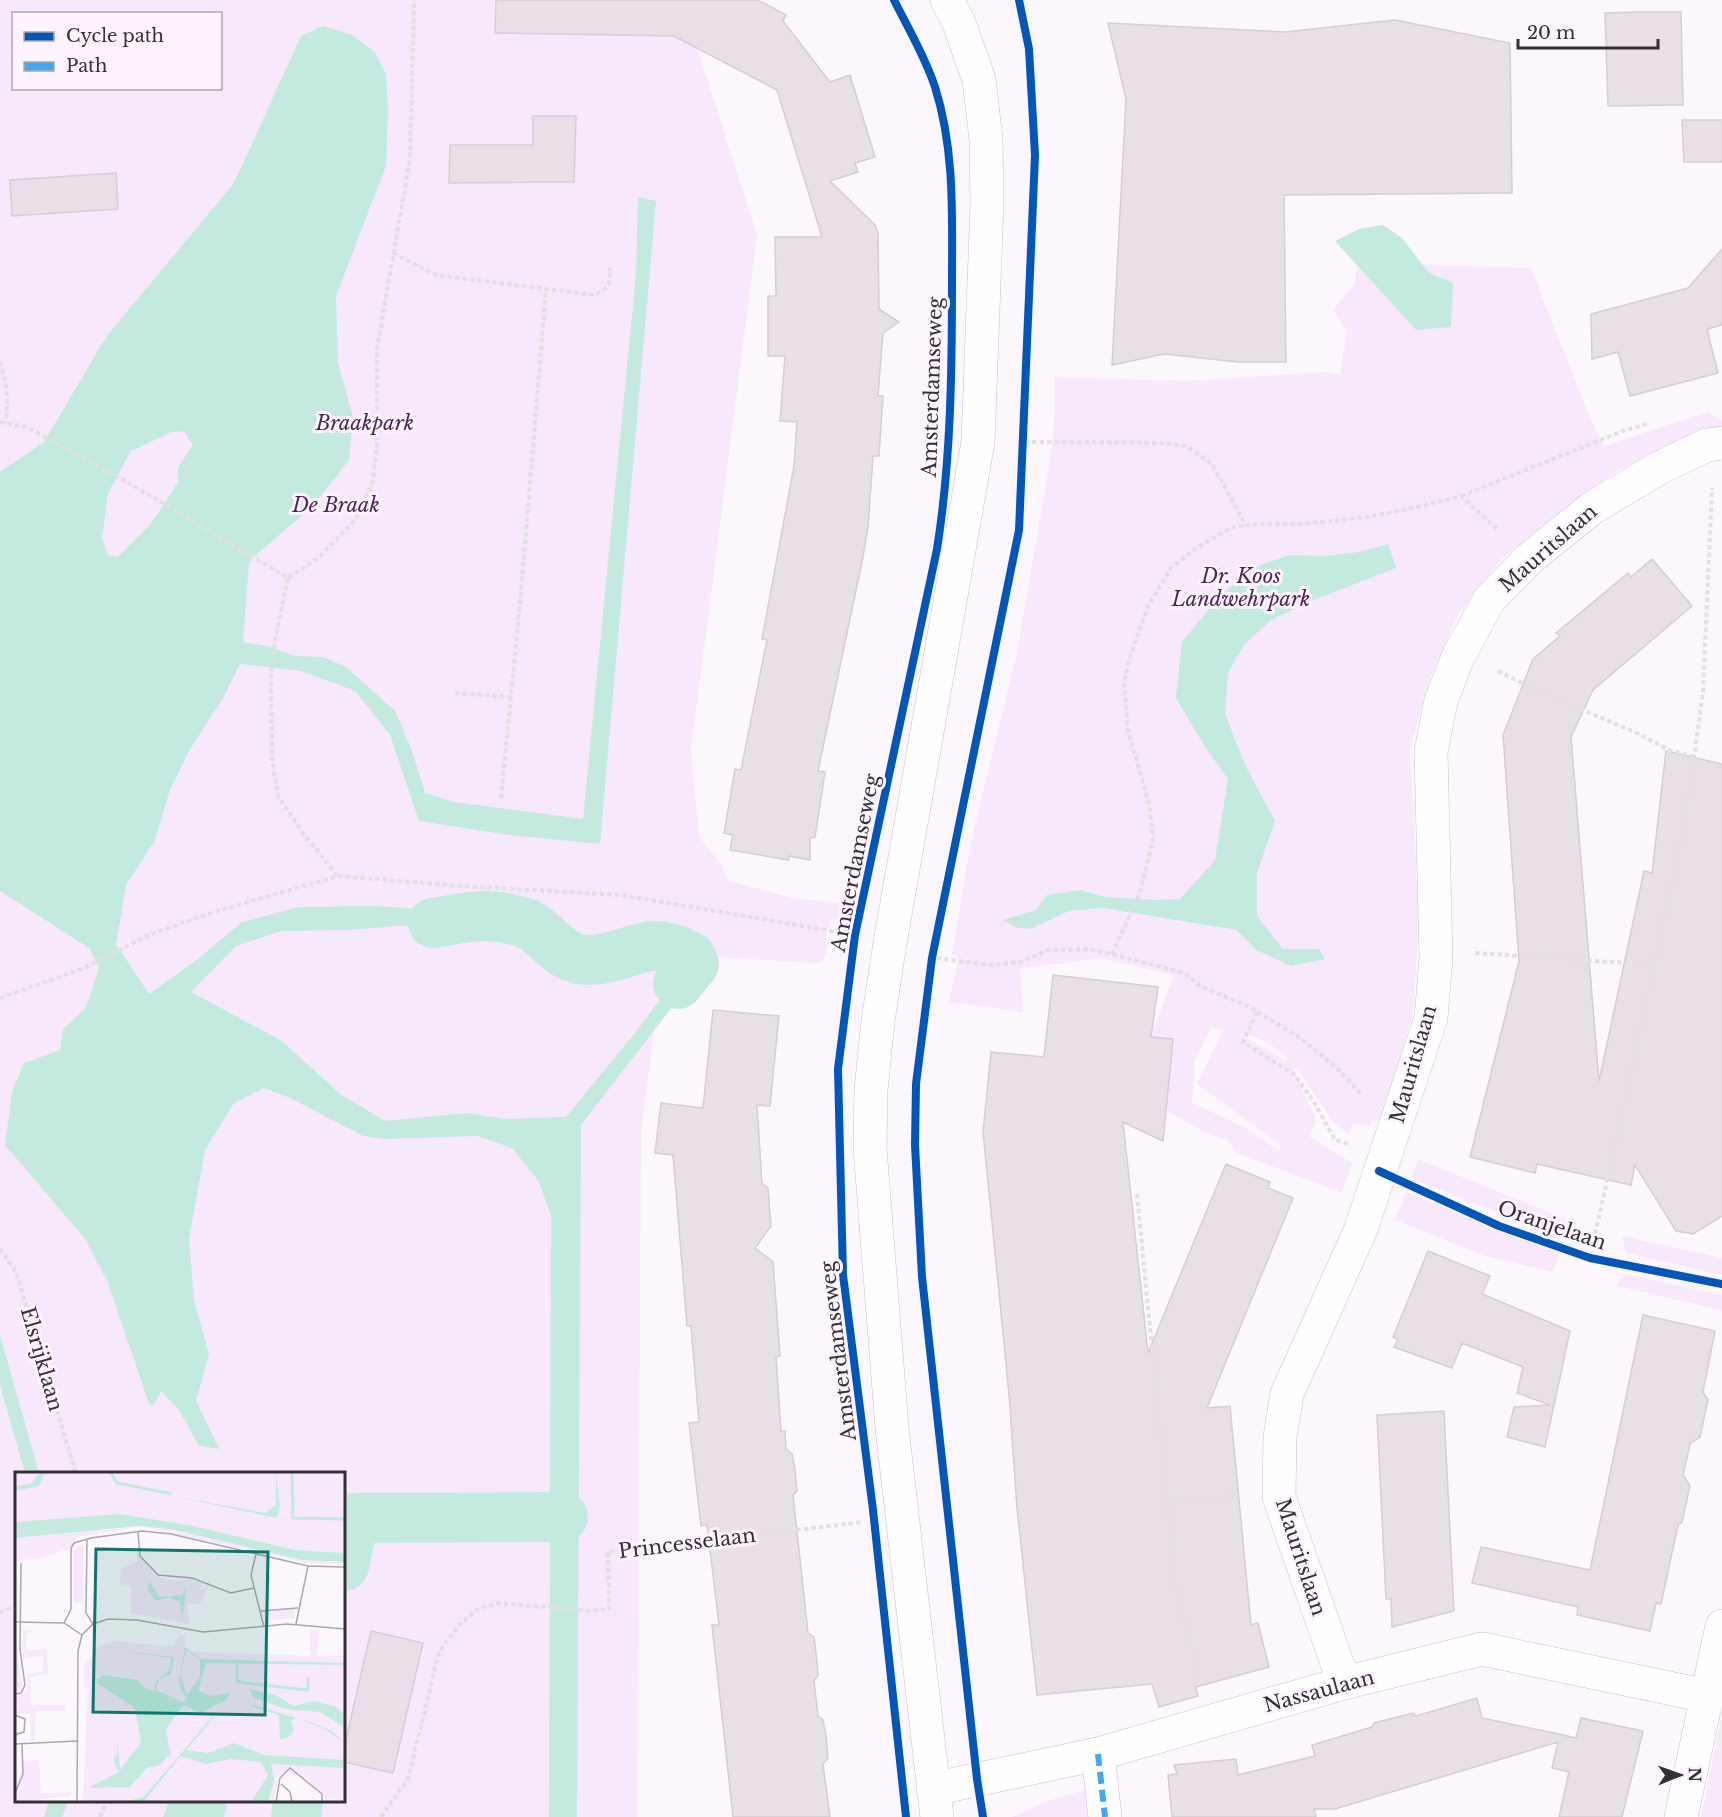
<svg xmlns="http://www.w3.org/2000/svg" width="1722" height="1817" font-family="'Libre Baskerville',serif">
<style>
.green{fill:#f8e8fb;fill-rule:evenodd}
.water{fill:#c4eadf;fill-rule:evenodd}
.lines{fill:none;stroke-linecap:round;stroke-linejoin:round}
.canal{stroke:#c4eadf;stroke-width:50}
.building{fill:#e8dfe9;stroke:#d3cfd4;stroke-width:1.5}
.street-casing{stroke:#c6c2c6;stroke-width:34}
.secondary-casing{stroke:#c6c2c6;stroke-width:34}
.path{stroke:#e2e1e2;stroke-width:4;stroke-dasharray:4.5 3;stroke-linecap:butt}
.street{stroke:#fffeff;stroke-width:33}
.secondary{stroke:#fffeff;stroke-width:33}
.quiet{stroke:#3fa9f5;stroke-width:6;stroke-dasharray:12 6;stroke-linecap:butt}
.cycleway-casing{stroke:#fdf4ff;stroke-width:11}
.cycleway{stroke:#0057b8;stroke-width:8}
.labels{text-anchor:middle;dominant-baseline:central;stroke-width:6;stroke-linejoin:round;paint-order:stroke}
.street-label{font-size:20px;fill:#343034;stroke:#fdf4ff}
.park-label{font-size:20px;font-style:italic;fill:#4c2555;stroke:#fdf4ff}
.inset-river{fill:none;stroke:#c4eadf;stroke-width:3}
.inset-road{fill:none;stroke:#aca7ac;stroke-width:1.5}
.view{fill:#0f766e;fill-opacity:0.15;stroke:#0f766e;stroke-width:3}
.inset-edge{fill:none;stroke:#343034;stroke-width:3}
</style>
<rect width="100%" height="100%" fill="#fcf7fc"/>
<path class="green" d="M0,0h644l53,47 60,188 -66,515 8,87 23,28 5,15 64,18 49,5 -1,16h-9l-5,22 4,2 -6,18h-4l-1,2 -105,-6 -58,66 -14,110 -4,684h-637zM14,14h206v74h-206zM16,1474h328v326h-328z
M1358,263l173,5 59,150 14,28 104,-34 14,9v6l-106,44 -115,88 -42,54 -31,70 -18,67 9,170 -6,93 -32,109 -8,-2 -3,7 -18,-4 -3,12 -16,-13 -33,-49 -8,-8 24,55 -6,17 42,26 -10,30 -105,-40 -10,-13 -18,-6 -43,-23 7,-71 -22,-3 23,-62 -75,-17 -79,11 3,43 -74,-10 10,-45 -7,-3 19,-112 46,-189 34,-198 4,-39v-39l132,4 142,-9 11,3 7,-43 -14,-22 21,-26zM1212,1027l11,3 -26,54 84,61 -2,6 -30,-21 -57,-28 3,-42zM1237,1033c21,2 41,14 54,30z
M1418,1159l158,64 -6,14 -81,-28 -78,-31z
M1406,1192l94,39 61,22 -9,19 -70,-17 -87,-35z
M1622,1236l100,22v17l-96,-22z
M1624,1274l98,21v15l-105,-24z
M1722,1714v103h-21z
M1087,1789l3,28h-78l36,-16z"/>
<path class="water" d="M323,26l27,8 25,18 11,22 2,37 -2,55 -50,130 2,67 15,54 -4,43 -36,46 -55,47 -9,10 -6,79 24,4 28,10 28,1 23,10 49,44 16,37 14,45 29,9 129,17 53,-545 2,-77 18,4 -56,643 -91,-9 -90,-14 -29,-86 -35,-44 -54,-20 -61,-7 -17,34 -34,53 -19,39 -16,52 -28,43 -10,59 33,50 50,-36 43,-36 57,-15 74,-1 98,6 65,11 39,24 110,-1 16,8 -1,17 -119,154 -4,692h-28l2,-602 -13,-35 -26,-32 -35,-12 -94,3 -20,-3 -73,-38 -26,-10 -30,15 -29,47 -16,89 5,61 15,54 -13,47 23,48 -20,-3 -21,-37 -17,-18 -7,14 -5,-1 -41,-121 -22,-43 -81,-95 7,-53 12,-29 36,-13 3,-21 23,-21 13,-40 -10,-20 -89,-57v-419l44,-30 62,-105 128,-154 67,-147zM184,431l9,14 -15,22v15l-19,30 -12,16 -29,29 -10,-2 -6,-17 6,-45 23,-42 41,-19zM398,926l81,2 48,12 35,25 32,3 59,-10 29,8 -6,12 -38,51 -72,88 -61,2 -38,-6 -82,8 -45,-27 -58,-53 -91,-49 45,-46 45,-15 67,-1z
M1383,225l19,13 27,35 24,10 -2,44 -35,3 -81,-89 24,-12z
M1388,544l8,24 -82,32 -43,20 -27,25 -16,28 -3,41 21,53 29,54 -18,52v43l26,33h36l6,10 -34,7 -35,-16 -19,-20 -134,-22 -34,3 -39,18 -13,-1 -14,-8 33,-10 11,-15 33,-5 26,7 51,3 23,-1 35,-39 13,-81 -23,-32 -29,-49 6,-56 35,-43 33,-30 39,-14 34,1 36,-4z
M0,1335l39,138h-14l-25,-88z
M49,1801h19l-6,16h-18z
M169,1801v-1l58,1 -3,16h-61z"/>
<g class="lines">
<path class="canal" d="M433,923c30,-5 51,-11 81,-3 5,1 10,2 14,4 22,12 33,37 62,36 42,-1 55,-29 101,-3l3,7 -16,20
M344,1566l10,-48 209,-1
M296,1817l2,-17"/>
</g>
<path class="building" d="M496,0h262l28,15 -3,6 47,61 20,-7 25,82 -20,6 3,9 -28,9 45,44 3,9 1,75 20,13 -16,11 -5,63h5l-4,60h-6l-5,71 -5,30 -45,214 7,1 -10,65 -5,1v22l-21,-4v4l-59,-10 3,-15 -9,-2 11,-64 6,1 26,-130 -5,-1 32,-173 3,-44 -17,-1 5,-65h-17v-60h8l-1,-59h47l-45,-147 -103,-54 -179,-3z
M1634,12h47l2,93 -75,1 -3,-93z
M1395,20l115,23 2,150 -228,2 2,167h-48l-74,-8 -52,11 14,-266 -18,-76 177,9z
M533,116h43l-2,66 -125,1 1,-38h83z
M1682,120h40v42h-38z
M116,173l2,36 -106,7 -2,-36z
M1722,249v76l-15,4 11,44 -88,23 -12,-44 -26,7 -1,-45 97,-26z
M1652,559l40,47 -99,84 -22,47 28,344 45,-210 8,2 14,-122 56,13v452l-29,18 -17,-3 -41,-66 -4,20 -94,-21 -2,9 -65,-16 49,-196 -16,-226 30,-76 27,-23 -4,-3 72,-60 3,4z
M1053,975l105,12 -7,50 22,2 -10,102 -40,-19 25,231 78,-189 44,18 -2,6 25,10 -86,210 23,-2 21,219 7,-2 11,44 -73,20 2,9 -39,11 -7,-23 -115,11 -20,-187 -8,-114 -26,-262 8,-80 53,5z
M713,1010l66,6 -9,90 -13,-1 5,78 6,5 3,38 -16,22 18,14 7,94 -4,1 5,74h4l1,18 6,5 3,16 2,21 -4,4 15,138 6,4 2,16 2,22 -4,6 4,35 5,4 3,15 2,23 -5,6 7,53h-97l-21,-192h7l-12,-100 -6,1 -12,-103 10,-1 -8,-96h-4l-14,-171 -18,-2 6,-50 42,5z
M1428,1251l62,25 -8,18 88,37 -25,116 -38,-10 7,-30 36,-2 -33,-12 6,-26 -61,-24 -10,25 -58,-21 4,-8 -5,-2z
M1643,1315l72,16 -12,61 5,8 -8,37 -10,7 -7,31 7,11 -8,36 -4,3 -17,79 -5,-1 -6,28 -73,-16 1,-8 -106,-24 9,-36 109,23z
M1444,1411l10,200 -62,16 -1,-28h-5l-9,-184z
M371,1631l52,12 -30,130 -49,-11v-14z
M1477,1698l5,20 77,16 17,4 5,-20 62,13 -21,86h-63l10,-45 -17,-4 6,-26 -223,67h-21l2,8h-144l-4,-42 9,-1 -3,-9 62,-6 2,16 77,-19 -3,-11 60,-18 2,-4 39,-10 3,3z"/>
<g class="lines">
<defs>
<path id="street" d="M1344,1683l-65,-186 1,-60 7,-43 74,-165 70,-211 5,-60 -5,-207 10,-50 17,-44 31,-57 40,-41 63,-51 67,-40 48,-23 15,-2
M1098,1754l7,63
M933,1789l165,-35 246,-71 138,-34 225,47
M1681,1817l41,-191"/>
<path id="secondary" d="M937,1817l-45,-389 -22,-280 1,-58 7,-69 12,-78 88,-501 9,-238 -1,-65 -7,-59 -20,-57 -12,-23"/>
</defs>
<use href="#street" class="street-casing"/>
<use href="#secondary" class="secondary-casing"/>
<path class="path" d="M393,253l43,22 158,20c16,-8 16,-10 16,-28
M0,362c7,21 9,39 5,61
M0,422l27,5 95,52 166,99 30,-20 36,-37 18,-36 5,-37v-100l33,-189 4,-159
M1017,442l142,1 28,3 24,17 35,62c22,-2 43,0 65,-2 52,-4 99,-13 150,-27l37,34
M1461,496l162,-65 27,-8
M288,578l-13,63 -4,33 1,86 6,36 27,40 33,40
M1498,671l36,18 105,45 32,17 24,6
M455,693l56,4
M501,798l20,-205 25,-304
M1475,953l179,12 -64,293
M1112,954l28,-61 13,-54 -4,-36 -21,-72 -4,-50 8,-30 16,-45 24,-39 26,-20 33,-19 15,-3
M929,957l61,8 31,-3 27,-12 37,-1 27,5 72,19 18,14 46,19 51,31 38,31 24,26
M1654,965l30,-137 19,-136 9,-204
M0,998l84,-30 67,-34 66,-23 121,-35 123,10 160,9 229,39
M1257,1012l-14,30 52,33 19,27 21,38 13,4
M1137,1194l30,309 72,-8
M0,1249l16,23 60,202
M1167,1503l9,89 25,90
M0,1613l16,-8
M100,1817l7,-17
M381,1817l27,-38 31,-127 20,-27 20,-17 20,-5 90,8 20,-2 -1,-57 255,-30"/>
<use href="#street" class="street"/>
<use href="#secondary" class="secondary"/>
<path class="quiet" d="M1098,1754l7,63"/>
<defs>
<path id="cycleway" d="M894,0c14,28 31,56 41,87 20,63 17,129 17,194 0,89 -1,180 -15,268l-82,386 -17,134 5,206 30,235 33,307
M1379,1171l120,55 91,32 132,26
M983,1817l-6,-38 -55,-502 -7,-132 1,-61 16,-126 87,-428 16,-375 -6,-106 -10,-49"/>
</defs>
<use href="#cycleway" class="cycleway-casing"/>
<use href="#cycleway" class="cycleway"/>
</g>
<g class="labels">
<g class="street-label">
<text transform="translate(932 387) rotate(-88)">Amsterdamseweg</text>
<text transform="translate(1548 548) rotate(-41)">Mauritslaan</text>
<text transform="translate(855 863) rotate(-79)">Amsterdamseweg</text>
<text transform="translate(1413 1064) rotate(-74)">Mauritslaan</text>
<text transform="translate(1552 1225) rotate(19)">Oranjelaan</text>
<text transform="translate(838 1351) rotate(-97)">Amsterdamseweg</text>
<text transform="translate(42 1359) rotate(74)">Elsrijklaan</text>
<text transform="translate(687 1543) rotate(-7)">Princesselaan</text>
<text transform="translate(1301 1557) rotate(72)">Mauritslaan</text>
<text transform="translate(1319 1691) rotate(-15)">Nassaulaan</text>
</g>
<g class="park-label">
<text x="365" y="423">Braakpark</text>
<text x="336" y="505">De Braak</text>
<text x="1241" y="576">Dr. Koos<tspan x="1241" dy="23">Landwehrpark</tspan></text>
</g>
</g>
<g transform="translate(15 1472)">
<rect width="330" height="330" fill="#fcf7fc"/>
<path d="M0,0h330v81l-50,-3 -106,-25 -69,-11 -105,8zM122,55l-60,10 -9,12 -26,9 -27,3v-23zM128,55l32,3 127,30 41,2 -1,3 -35,-2zM64,72l5,3 -1,56h-9v-52zM121,78l18,25 12,5h25l11,4 -3,6 9,-3 -8,17 -13,-1 2,21 -58,-11v-27l-11,-2 1,-16 17,-7zM280,137l-1,9 -27,2 -3,-8zM295,157l9,1 -2,26h28v146l-12,-4 -10,4 3,-4 -20,-21 -23,-5 -8,7 3,3 -5,20h-5l1,-7 -12,7h-174l5,-114 -4,-1v-22l15,-19 18,-5 56,6 7,-13 5,2v10l6,6 119,4zM7,158l13,1 -10,4 1,15 21,-1 1,25 -17,3v28h34v6h-29l-1,29h-4l-1,-26h-15v-7l5,-1 -5,-3v-7h6l6,-6v-16l16,-2v-16l-20,2zM0,176l8,38 -8,6 2,-8zM24,288l2,33h27l3,-4 -1,7 -55,6v-16l4,2 4,-27z" fill="#f8e8fb"/>
<path d="M25,0h6l-7,14 -24,5v-5l16,-2zM261,0l4,34 -3,12 -105,-22 93,17 11,-8zM105,42l69,11 106,25 50,3v9l-43,-2 -127,-30 -35,-4 -125,12v-16zM134,109l10,16 23,-2 4,-7 -4,31 -2,-17 -11,-5 -13,4 -8,-10zM170,175l16,12 144,4v2l-139,-2 -8,28 13,5 19,-3 -4,7 -25,13 -18,-8 -17,24 4,25 -10,11 -13,3 -17,19 -42,1 31,-16 -6,-12 4,-6v-16l3,32 21,-28 -6,-34 -38,-25v-4l7,-4 33,5 10,9 7,1 3,-10 13,-10 1,-12 -58,-8 61,7 -3,17 -12,5 -3,11 26,12 5,-3 -8,-14zM171,177l14,11v17l-13,18 -6,-19zM234,217l27,6 17,11 21,-5 21,5 10,9v13l-25,-16 -35,-3 -32,-12zM239,233l65,20 14,7 12,11 -22,-15 -27,-10 -5,3 3,9 -4,6 -10,4 -1,-25 -28,-9 -36,10 -29,34 22,3 26,-10 30,12 81,5v8l-74,-4 3,16 -6,22h-17l17,-27 -7,-13 -30,-3 -25,5 -25,-8 -38,46h-20l21,-5 68,-80z" fill="#c4eadf" fill-rule="evenodd"/>
<path class="inset-river" d="M95,0l7,11 55,11M277,0l1,46 52,1M222,189v20l8,2 63,7v-13"/>
<path class="inset-road" d="M123,60l2,24 18,19 34,3 39,15 23,-5M72,67l-1,74 7,11M241,82l-5,21 13,52M246,139l37,-3M0,150l49,1 18,12M49,151l7,-14v-61l3,-5 17,-5 51,-7 29,3 137,32 37,1M281,152l12,-58M0,222l6,-1 4,-8 -5,-36 1,-86M0,243l10,4 -1,13 -9,3M0,272l62,-3M266,312l9,8 2,10M0,321l8,-19 -1,-30M62,330l1,-151 4,-16 11,-11 15,-5 29,1 66,12 84,-8 58,5M261,330l4,-24 10,-10 32,26v8"/>
<path class="view" d="M81,77l172,3 -3,163 -172,-3z"/>
<rect width="330" height="330" class="inset-edge"/>
</g>
<rect x="12" y="12" width="210" height="78" fill="#fdf4ff" stroke="#ada6ae" stroke-width="1.5"/>
<rect x="24" y="32" width="30" height="9" fill="#0057b8" stroke="#ada6ae" stroke-width="1.5"/>
<text x="66" y="42" font-size="18" fill="#343034">Cycle path</text>
<rect x="24" y="62" width="30" height="9" fill="#3fa9f5" stroke="#ada6ae" stroke-width="1.5"/>
<text x="66" y="72" font-size="18" fill="#343034">Path</text>
<g transform="translate(1680 1775) rotate(89)" stroke="#fdf4ff" stroke-width="4.5" paint-order="stroke">
<path d="M0-4.5L10 22L0 15L-10 22Z" fill="#343034"/>
<text y="-9" font-size="16" font-weight="bold" text-anchor="middle" fill="#343034">N</text>
</g>
<path d="M1518 39v9h140v-9" fill="none" stroke="#343034" stroke-width="3"/>
<text x="1527" y="39" font-size="18" fill="#343034" stroke="#fdf4ff" stroke-width="4.5" paint-order="stroke">20 m</text>
</svg>
